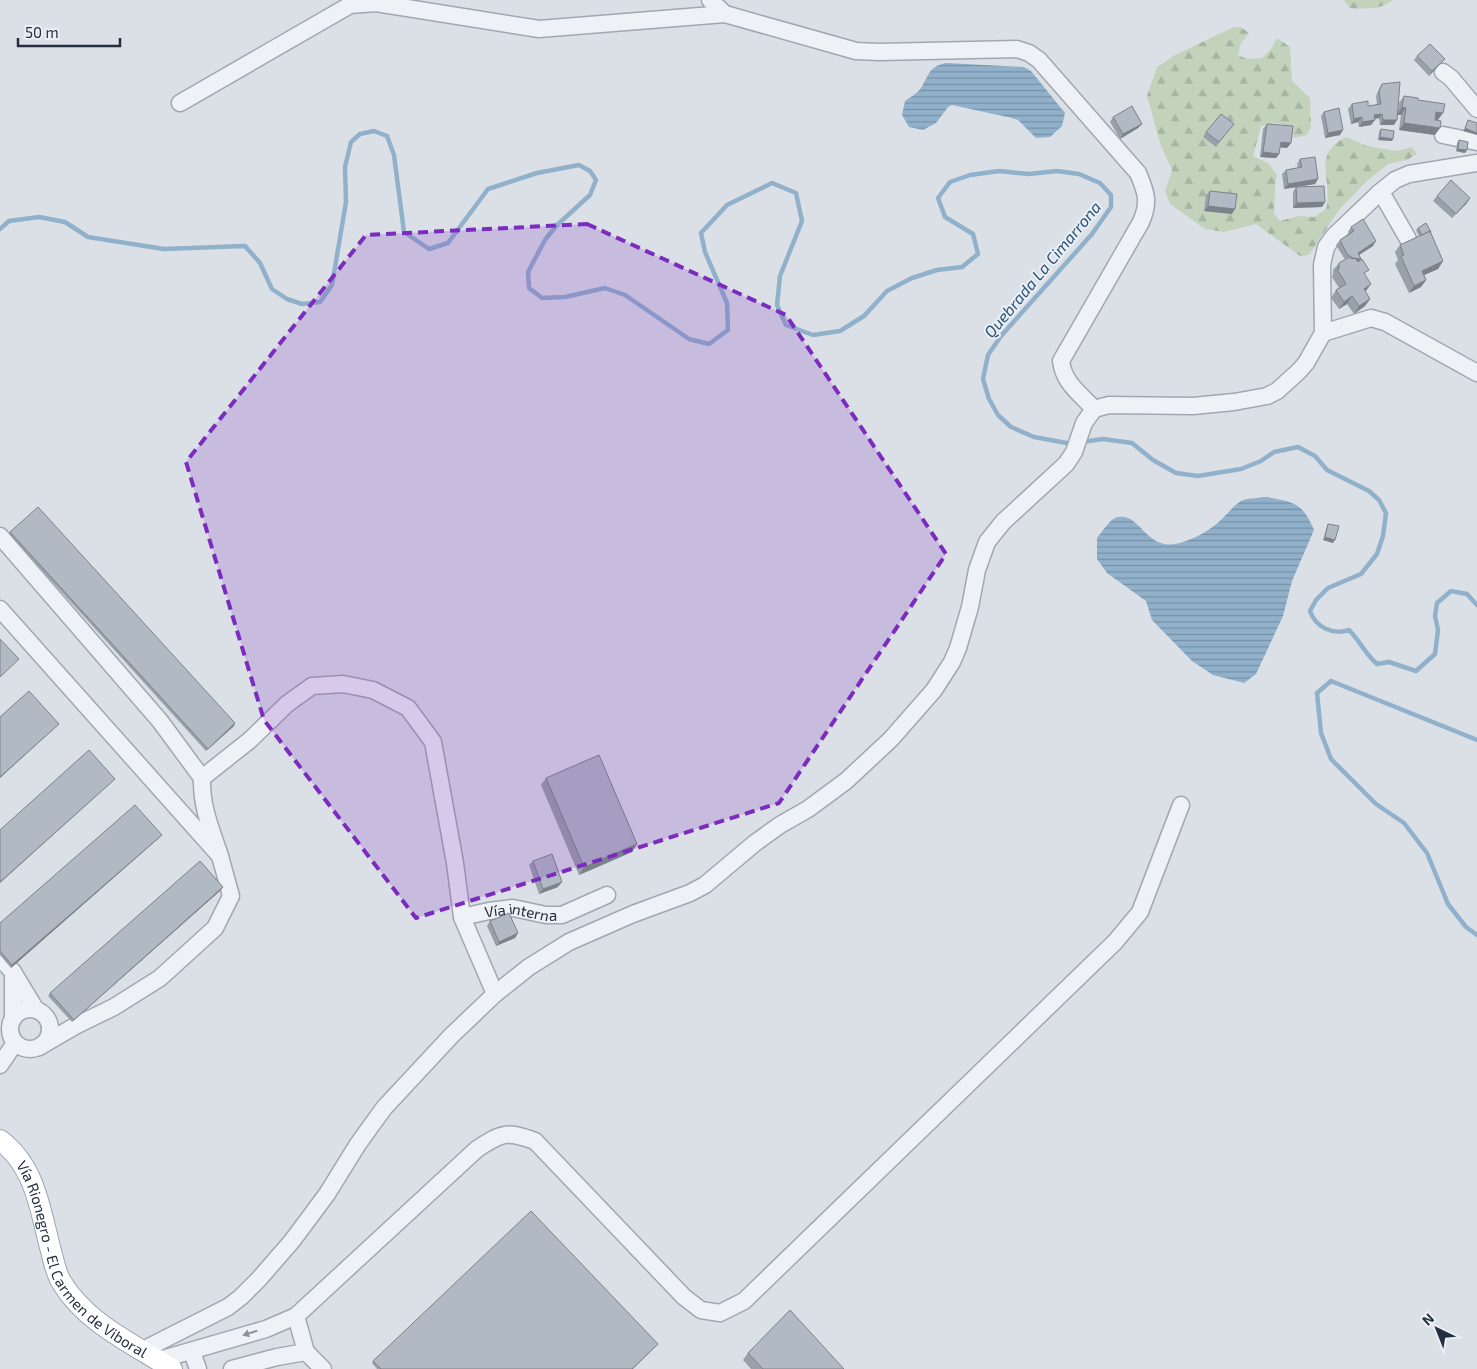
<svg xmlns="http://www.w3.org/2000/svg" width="1477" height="1369" font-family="'Exo 2',sans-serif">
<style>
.forest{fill:url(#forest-firs)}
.water{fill:url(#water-rules)}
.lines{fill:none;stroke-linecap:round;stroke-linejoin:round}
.stream{stroke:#91b1cb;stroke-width:4.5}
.minor-casing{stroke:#a0a7b1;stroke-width:19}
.major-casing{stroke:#99a5b4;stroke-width:22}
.minor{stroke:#eef1f5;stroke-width:16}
.major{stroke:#fff;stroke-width:20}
.wall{fill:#98a0a9}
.shaded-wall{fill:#7c8289}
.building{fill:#b1bac4;stroke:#7c8289}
.oneway{fill:#88909a}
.marked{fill:#7b2cbf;fill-opacity:0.2;stroke:#7b2cbf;stroke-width:4;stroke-dasharray:10 6;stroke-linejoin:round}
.labels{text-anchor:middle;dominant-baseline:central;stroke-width:4;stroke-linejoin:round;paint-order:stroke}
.street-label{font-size:15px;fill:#232f3e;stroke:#eaeff5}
.water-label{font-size:16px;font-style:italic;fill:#2a5176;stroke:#eaeff5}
</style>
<defs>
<pattern id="forest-firs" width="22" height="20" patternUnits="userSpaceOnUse" patternTransform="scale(1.25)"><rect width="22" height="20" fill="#c2d2bb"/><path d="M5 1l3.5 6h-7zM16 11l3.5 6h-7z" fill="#a6b5a2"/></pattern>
<pattern id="water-rules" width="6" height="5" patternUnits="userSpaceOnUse" patternTransform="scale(1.25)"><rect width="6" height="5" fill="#91b1cb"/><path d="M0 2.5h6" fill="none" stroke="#7690a6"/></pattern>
</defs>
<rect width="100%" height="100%" fill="#dbe0e7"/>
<path class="forest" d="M1344,0h49c-12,10 -28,9 -43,8z
M1234,27h7l8,6 -8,10 -3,12 9,4 15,-1 9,-9 6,-11 13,9 2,34 18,17 1,30 -4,7 -13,3 -4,-11 -14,-4 -15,3 -8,30 15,7 9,12c-3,12 -2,26 -3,39l6,7 19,-5 15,1 12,-8c8,-28 -16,-54 20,-72l21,9 29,5 16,-4 5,7 -10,6 -19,4 -21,17 -28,29 -30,45 -9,1 -44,-32 -32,8 -19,-3 -35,-25 -5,-13 7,-21 -11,-24 -14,-50 10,-29 18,-12z"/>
<path class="water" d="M946,63l78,4 7,4 34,42 -3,13 -12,11 -14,1 -18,-18 -6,-2 -60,-13 -4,2 -12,16 -13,7 -14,-3 -7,-12 3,-14c5,-4 13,-8 16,-13 9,-14 7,-21 25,-25z
M1266,497c28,5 36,5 48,33l-22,51 -9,35 -27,58 -12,9 -31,-8 -21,-14 -40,-41 -6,-19 -39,-28 -10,-14v-21c5,-6 12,-17 18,-20 24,-9 29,31 60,26 17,-3 36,-14 48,-26 5,-5 13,-15 20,-18 7,-2 16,-2 23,-3z"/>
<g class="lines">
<path class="stream" d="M0,229l9,-8 30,-4 26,5 23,15 76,12 81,-3 15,17 12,26 15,10 15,5 18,-2 12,-17 14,-83 -1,-35 6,-25 9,-8 14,-3 13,5 7,19 10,77 25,17 19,-6 40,-54 49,-16 42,-8 11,6 6,9 -6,15 -34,31 -11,14 -17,32 1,16 13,10 23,-1 40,-9 20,7 64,44 20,5 19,-14 -1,-27 -22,-51 -4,-19 26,-28 45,-22 24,10 6,28 -22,55 -3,29 9,20 27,10 27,-4 24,-15 23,-25 25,-13 25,-8 25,-3 16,-13 -5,-20 -28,-17 -7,-19 12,-16 20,-7 29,-4 30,3 28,-3 22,3 21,9 11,12v12l-19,27 -91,102 -13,19 -5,24 6,20 9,16 13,12 23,10 38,7
M1082,442l21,-3 29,4 21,17 23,13 22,3 43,-7 20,-8 13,-9 24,-5 17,9 12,14 42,21 10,9 7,13 -3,23 -6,18 -16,20 -33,14 -12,12 -6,11c6,17 23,24 39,19 11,11 17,25 28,34l12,-2 27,9 19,-17 3,-24 -3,-14 2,-13 14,-12 16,3 10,11
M1477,740l-146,-59 -14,12 4,40 10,26 45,45 28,19 23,30 21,51 18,23 11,8"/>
<defs>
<g id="minor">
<path d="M1443,72l8,6 26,31"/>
<path d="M180,103l170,-98 26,-2 163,26 186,-15"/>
<path d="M1443,135l34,7"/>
<path d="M1379,193l6,6 23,40"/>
<path d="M1323,333l48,-15 14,4 92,51"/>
<path d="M1094,409l15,-4 84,1 41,-4 33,-6 10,-5 22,-20 7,-8 17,-30 -1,-68 4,-18 8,-11 45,-43 16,-13 14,-6 68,-11"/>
<path d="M0,536l160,185 42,57"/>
<path d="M0,609l220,247 11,40 -16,32 -55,50 -46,29 -39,19 -36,21"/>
<path d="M220,856c-9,-27 -19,-50 -18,-78l48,-38 37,-36 25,-18 31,-2 30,6 35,18 25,34 22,121 7,54 33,77"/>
<path id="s1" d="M462,917l27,-6 24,-3 33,7h16l45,-20"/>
<path d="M0,958l13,14 23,38"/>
<path d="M13,972v47"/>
<circle cx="30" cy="1029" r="20"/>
<path d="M0,1065l15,-22"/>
<path d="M296,1316l10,36 17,17"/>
<path d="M141,1351l87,-44 13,-10 18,-18 33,-38 35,-47 31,-50 26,-36 67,-72 44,-42 34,-27 40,-25 64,-28 57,-21 15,-8 50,-42 25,-18 28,-16 38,-28 45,-42 43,-49 18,-28 6,-14 12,-41 7,-37 10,-28 16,-20 63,-58 8,-12 10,-29 10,-14c-14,-16 -30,-25 -33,-48l80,-139c9,-20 5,-30 -3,-49l-99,-113 -10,-7 -12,-4 -138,3 -23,-1 -131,-37 -15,-14"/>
<path d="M192,1352l6,17"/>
<path d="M159,1360l107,-31 30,-13 181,-167c26,-17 30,-18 58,-8l149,156 17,13 19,3 24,-12 371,-359 25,-30 41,-107"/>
<path d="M232,1369l45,-12 29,-5"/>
</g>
<g id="major">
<path id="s2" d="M0,1140c36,27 40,70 51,111 3,11 5,23 11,32 25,41 72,61 110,86"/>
</g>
</defs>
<use href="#minor" class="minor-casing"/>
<use href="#major" class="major-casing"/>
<use href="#minor" class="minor"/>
<use href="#major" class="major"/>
</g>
<path class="wall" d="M1417,56l28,3 -4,4 -12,13 -15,-16z
M1382,84l16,26 1,-7 5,-7 14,4 20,20 -3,15 -36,-5 2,-15h-3l-4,10h-14l-1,-7 -4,1 -4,6 -12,2 -1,-5 -7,2 -3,-15 4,-5 16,2 9,-1 -1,-9 3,-7z
M1324,112l16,23 -15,3 -4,-22z
M1113,117l29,7 -4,4 -18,11 -10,-17z
M1267,124l24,19 -4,5 -7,-1 -1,7 -3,4 -16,-1 3,-28z
M1230,128l-14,19 -13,-10 3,-5z
M1381,129l11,12 -14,-1 1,-8z
M1459,140l6,13 -9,-2 1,-8z
M1300,159l18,20 -3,5 -31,5 -2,-15 4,-4 12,-2 -1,-4z
M1296,187l29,15 -3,5 -29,1v-16z
M1210,191l22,23 -28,-3 2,-16z
M1437,196l30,7 -15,15 -19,-17z
M1351,227l22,19 -14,9v6l6,14v17l5,7 -5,7 -11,8 -7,-10 -8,5 -8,-11 5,-8 3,-2 -7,-11 1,-3v-4l6,-7 6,-4 -1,-1 -8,-13 4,-5 9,-6 -1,-2z
M1418,228l13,4v1l12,28 -5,8 -14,6 2,5 -5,7 -12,6 -14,-29 3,-4 -3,-8 5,-7 19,-9 -3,-6z
M1328,524l5,19 -10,-3 4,-14z
M10,532l224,194 -28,25 -197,-217z
M546,778l86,74 -53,23 -38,-90z
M162,835l-2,2 -149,131 -11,-13v-32z
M533,861l25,26 -19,7 -10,-29z
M223,887l-2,3 -149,132 -24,-26 2,-3z
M490,921l28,12 -3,5 -19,8 -9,-20z
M658,1344l-25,25h-256l-5,-6 1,-2z
M748,1353l96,16h-93l-8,-9z"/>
<path class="shaded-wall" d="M1445,59l-4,4 -12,13 3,-5z
M1402,107l4,1 -5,7h-4z
M1436,112l7,1 -5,7 -7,-1z
M1382,114l-3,4 -9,2 4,-5z
M1362,117l-4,5 -7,2 3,-5z
M1375,120l-4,5 -12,2 3,-5z
M1383,120h14l-3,5h-14z
M1404,123l36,5 -5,7 -36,-5z
M1142,124l-4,4 -18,11 3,-5z
M1465,128l12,5v2l-14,-4z
M1343,130l-3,5 -15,3 3,-5z
M1380,137l13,2 -1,2 -14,-1z
M1281,142l10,1 -4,5 -10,-1z
M1458,149l9,1 -2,3 -9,-2z
M1263,152l16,2 -3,4 -16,-1z
M1318,179l-3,5 -31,5 4,-5z
M1470,198l-3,5 -15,15 4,-4z
M1325,202l-3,5 -29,1 4,-5z
M1208,206l27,3 -3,5 -28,-3z
M1376,241l-3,5 -19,12 4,-5z
M1353,258l8,1 -4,5 -7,-1z
M1443,261l-5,8 -21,9 5,-7z
M1426,280l-5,7 -12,6 5,-7z
M1371,284l-5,7 -2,-2z
M1352,296l-5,8 -8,5 5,-7z
M1370,299l-5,7 -11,8 5,-8z
M1325,537l10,3 -2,3 -10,-3z
M235,723l-1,3 -28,25 2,-2z
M59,724l-2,2 -57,52v-1z
M115,779l-2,2 -113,102v-1z
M162,835l-2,2 -149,131 1,-3z
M637,844l-5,8 -53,23 5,-8z
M562,882l-4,5 -19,7 4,-5z
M223,887l-2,3 -149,132 2,-2z
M518,933l-3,5 -19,8 3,-4z"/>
<path class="building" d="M1430,44l15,15 -13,12 -15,-15z
M1400,82l-3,38h-14l-1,-6 -8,1 1,5 -13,2v-5l-8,2 -2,-15 16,-3v5l13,-2 -2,-12 3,-8z
M1404,96l14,2v2l27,4 -2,9 -7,-1 -1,8 6,1 -1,7 -36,-5 2,-15 -4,-1z
M1132,106l10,18 -19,10 -10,-17z
M1339,108l4,22 -15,3 -4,-21z
M1221,114l13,10 -15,18 -13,-10z
M1468,120l9,3v10l-12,-5z
M1267,124l26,2 -2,17 -10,-1 -2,12 -16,-2z
M1381,129l13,2 -1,8 -13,-2z
M1459,140l9,2 -1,8 -9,-1z
M1315,157l3,22 -30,5 -2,-14 16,-3 -2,-8z
M1451,180l19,18 -14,16 -19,-18z
M1324,186l1,16 -28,1 -1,-16z
M1210,191l27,3 -2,15 -27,-3z
M1363,219l13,22 -18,12 3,6 -8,-1 -6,-4 -7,-14 14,-9 -3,-4z
M1426,223l5,9 -1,1v-2l-8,4 -4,-7z
M1430,231l13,30 -21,10 4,9 -12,6 -13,-30 3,-1 -4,-10z
M1349,257l3,2 3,-1 3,4 4,-3 7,11 -5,3 7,11 -7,5 6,10 -11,7 -7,-10 -8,6 -8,-12 10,-6 -9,-15h2v-6z
M38,507l197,216 -27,26 -198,-217z
M1328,524l11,2 -4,14 -10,-3z
M0,639l19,20 -19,18z
M29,691l30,33 -59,53v-60z
M89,750l26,29 -115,103v-52z
M599,755l38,89 -53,23 -38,-89z
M135,805l27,30 -150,130 -12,-14v-28z
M552,854l10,28 -19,7 -10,-28z
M200,861l23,26 -149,133 -24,-27z
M509,913l9,20 -19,9 -9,-21z
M531,1211l127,133 -26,25h-251l-8,-8z
M790,1310l54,59h-81l-15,-16z"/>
<defs><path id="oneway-solid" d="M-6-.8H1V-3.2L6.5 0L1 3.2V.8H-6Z" transform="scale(1.25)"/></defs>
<use class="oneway" href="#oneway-solid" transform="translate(250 1333) rotate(163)"/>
<path class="marked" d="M587,224l199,91 160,239 -167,249 -363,115 -152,-198 -78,-258 180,-227z"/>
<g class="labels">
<g class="street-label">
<text stroke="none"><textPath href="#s1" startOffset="60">Vía interna</textPath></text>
<text stroke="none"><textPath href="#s2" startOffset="150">Vía Rionegro - El Carmen de Viboral</textPath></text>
</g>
<g class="water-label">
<text transform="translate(1042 269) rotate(-50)">Quebrada La Cimarrona</text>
</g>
</g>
<g transform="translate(1437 1329) rotate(317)" stroke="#eaeff5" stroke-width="4" paint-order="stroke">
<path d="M0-4L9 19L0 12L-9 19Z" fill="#232f3e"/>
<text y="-8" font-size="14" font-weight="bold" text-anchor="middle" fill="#232f3e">N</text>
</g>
<path d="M18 38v8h102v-8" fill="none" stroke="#232f3e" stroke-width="2.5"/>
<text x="25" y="38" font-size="15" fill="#232f3e" stroke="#eaeff5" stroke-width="4" paint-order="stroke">50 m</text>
</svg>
